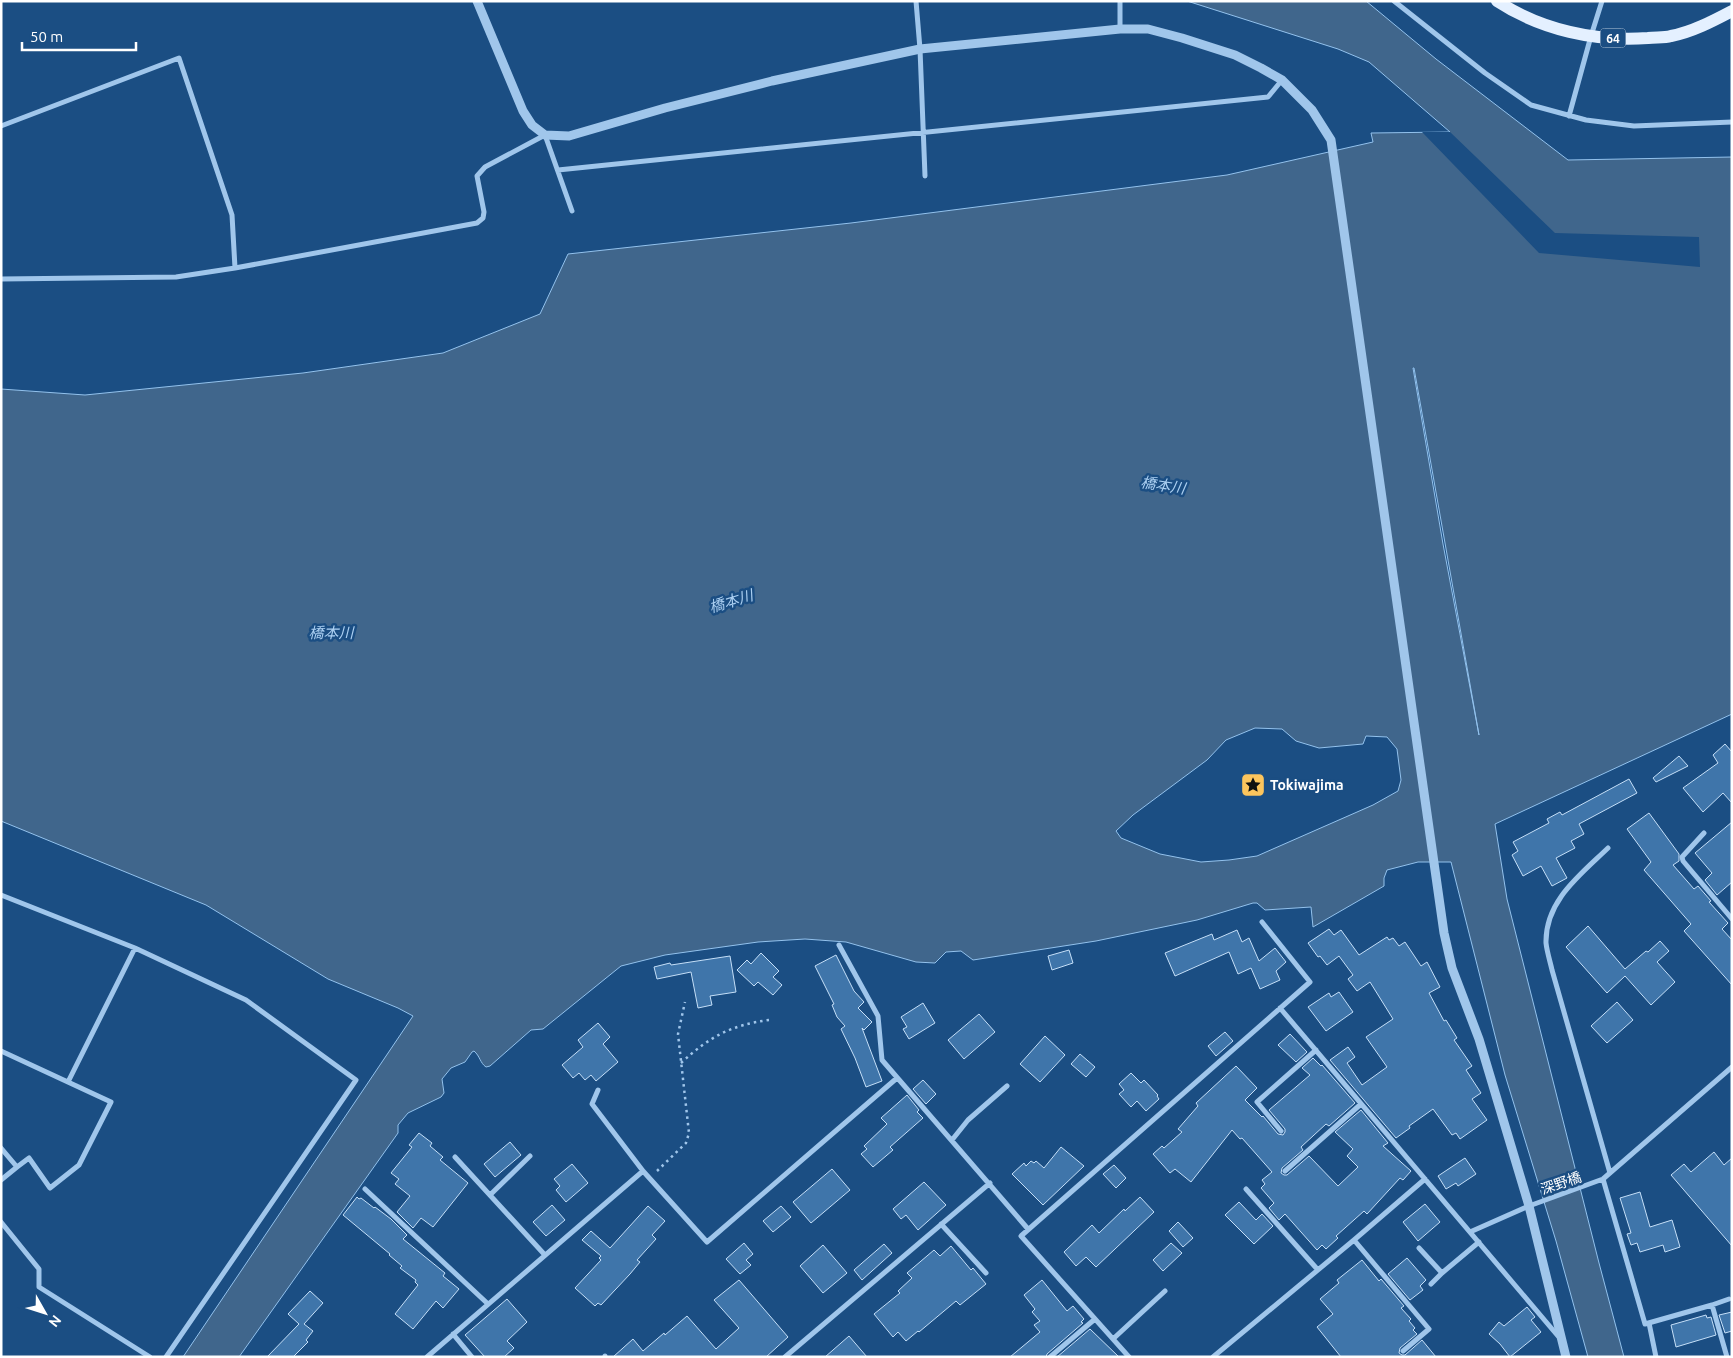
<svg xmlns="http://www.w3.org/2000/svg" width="1733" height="1358" font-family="Ubuntu,'Noto Sans JP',sans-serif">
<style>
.water{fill:#40668c;stroke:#93c2ed;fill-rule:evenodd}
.pier{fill:#1b4e83}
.building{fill:#3f75aa;stroke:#c5dff8}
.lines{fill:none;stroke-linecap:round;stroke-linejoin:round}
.path{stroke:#a0c6eb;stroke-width:2.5;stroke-dasharray:2.5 4;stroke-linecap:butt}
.minor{stroke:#a0c6eb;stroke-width:5}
.tertiary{stroke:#a0c6eb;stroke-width:9}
.primary{stroke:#e4f0ff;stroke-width:12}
.labels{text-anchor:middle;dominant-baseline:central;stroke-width:5;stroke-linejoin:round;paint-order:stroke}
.shield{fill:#1b4e83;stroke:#bbcada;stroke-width:1}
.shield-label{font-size:12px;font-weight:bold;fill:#fff}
.poi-label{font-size:14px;font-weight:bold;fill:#fff;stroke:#1b4e83;text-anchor:start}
.street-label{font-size:14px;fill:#fff;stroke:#1b4e83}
.water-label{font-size:15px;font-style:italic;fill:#acd0f2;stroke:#1b4e83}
</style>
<rect width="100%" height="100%" fill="#1b4e83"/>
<path class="water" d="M1187,1h179l70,58 132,101 164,-3v557l-237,110 12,75 92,364 25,94h-36l-32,-116 -51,-166 -54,-213h-33l-31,8 -3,8v8l-71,41 -2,-20 -46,3 -8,-7h-4l-56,17 -101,21 -123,19 -12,-9 -15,1 -11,11 -19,-1 -70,-20 -41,-3 -47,3 -93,13 -44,11 -78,63 -12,1 -41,36 -4,1c-6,-4 -6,-11 -12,-16l-2,1 -7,10 -14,6 -9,11 2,14 -3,4 -33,16 -10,12v8l-159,224h-56l230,-341 -15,-8 -70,-29 -122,-74 -205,-84v-432l84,6 218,-22 140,-20 97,-39 28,-60 283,-31 376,-48 146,-33 -2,-9 79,-1 -81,-70 -31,-13zM1413,368h1l65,367 -36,-191zM1255,728l27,1 14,12 23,7 44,-4 3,-8 21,1 10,12 4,31 -3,11 -25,14 -116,51 -28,4 -28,2 -41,-8 -39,-16 -5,-7 17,-16 74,-55 19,-20z"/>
<path class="pier" d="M1422,132h28l105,101 144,4 1,30 -161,-14z"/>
<path class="building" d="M1725,744l7,8v51l-9,-10 -20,19 -20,-24 35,-25 -5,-8z
M1679,756l9,10 -32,16 -3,-4z
M1629,779l8,14 -58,31 5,10 -13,7 4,7 -19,10 11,20 -15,8 -11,-20 -18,10 -11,-21 6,-4 -5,-9 36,-19 -2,-4 13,-7 2,3z
M1649,813l30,41v7l-6,4 21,24 4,-3 13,15 -2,1 19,21 -6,6 10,11v45l-48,-54 7,-7 -47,-54 7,-8 -24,-33z
M1732,822v60l-15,13 -12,-15 7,-7 -17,-20z
M1588,926l37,43 21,-18 2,1 12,-11 9,10 -12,11 18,20 -24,23 -26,-29 -18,17 -41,-46z
M1329,929l5,6 7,-5 18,25 28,-18 2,3 4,-2 6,8 6,-4 16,24 6,-4 13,25 -11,6 15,28 2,-1 11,18 -3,2 18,26 -6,4 15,23 -9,6 15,21 -27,19 -4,-6 -4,2 -19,-26 -24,17 1,2 -14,10 -66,-78 18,-13 7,10 -8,6 15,22 25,-18 -21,-30 27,-18 -23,-37 -13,9 -9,-12 5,-4 -14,-19 -12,9 -7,-9 -2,1 -10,-14z
M1237,930l5,12 7,-4 10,23 16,-13 11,14 -10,9 4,9 -20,9 -9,-21 -13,6 -9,-22 -54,24 -10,-23 47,-19 2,6z
M1069,950l4,13 -21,7 -4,-14z
M761,953l18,18 -6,6 9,8 -9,10 -15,-13 -4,4 -17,-16 10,-10 4,4z
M836,955l18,36 10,11 -6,6 14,14 -8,8 -2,-2 20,53 -16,6 -11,-29 -14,-29 4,-3 -8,-9 -5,-12 2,-1 -19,-38z
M730,956l6,36 -26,4 2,9 -14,3 -7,-36 -34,7 -3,-12 16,-4 1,2z
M1339,992l14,20 -27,19 -18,-24 21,-14 2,4z
M1617,1002l16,18 -26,23 -16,-17z
M923,1003l12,20 -26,16 -6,-10 4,-2 -6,-10z
M979,1014l16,18 -31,27 -16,-19z
M598,1023l12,14 -7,7 15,18 -22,19 -5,-6 -6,5 -6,-7 -6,5 -11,-13 21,-18 -5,-7z
M1225,1032l8,9 -17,15 -8,-10z
M1290,1034l17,18 -11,10 -18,-17z
M1045,1036l20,19 -25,27 -20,-18z
M1080,1054l15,13 -9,10 -15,-13z
M1313,1058l8,8 1,-1 33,38 -26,23 -3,-2 -25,23 2,3 -21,18 -1,5 3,2h3l22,-19 29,30 20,-19 -11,-11 6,-7 -18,-17 26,-22 27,33 -5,3 28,25 -8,9 -3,-2 -33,36 -3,-3 -28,25 2,2 -12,11 -4,-4 -5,5 -32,-36 -6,6 -10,-12 5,-5 -13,-15 4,-4 -3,-4 10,-8 -30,-34 -2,1 -8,-9 -41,52 -16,-13 -5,4 -17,-19 9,-8 2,2 18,-16 -4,-3 20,-23 -2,-3 40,-37 21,22 -12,12 17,17 1,-1 15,18 5,1 2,-3v-3l-16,-19 41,-35 -8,-7z
M1131,1073l10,10 3,-3 14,15 -1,1 2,3 -13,12 -9,-10 -6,6 -12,-13 5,-4 -5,-6z
M923,1080l13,14 -10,10 -13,-15z
M907,1095l12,15 -2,2 6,6 -33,29 3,3 -20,17 -12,-13 6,-5 -3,-3 23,-22 -6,-6z
M419,1133l13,10 -2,3 13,11 -3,3 28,23 -35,44 -12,-9 -8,10 -16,-16 13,-16 -15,-12 4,-5 -8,-6 21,-26 -3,-2z
M510,1142l11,13 -26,22 -11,-13z
M1061,1147l23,19 -41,39 -31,-31 12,-11 2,3 5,-5 3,2 2,-2 8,7z
M1714,1152l10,13 8,-7v88l-61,-71 13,-11 7,8z
M1465,1158l11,16 -18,12 -2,-3 -10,6 -8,-13z
M572,1164l16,19 -22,19 -10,-12 4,-4 -6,-7z
M1114,1165l12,13 -10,10 -13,-14z
M832,1169l18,21 -39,33 -18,-21z
M924,1182l22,23 -28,25 -12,-15 -5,4 -8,-10z
M1640,1192l10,35 22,-7 8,27 -15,5 -2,-7 -23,7 -3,-9 -6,2 -4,-11 4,-1 -11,-35z
M357,1197l2,2 2,-1 13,10 1,-1 16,12 16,16 -4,4 42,34 -2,3 16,13 -16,19 -7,-7 -23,28 -18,-15 23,-29 -3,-3 1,-2 -16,-12 2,-2 -13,-11 1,-1 -47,-39z
M1140,1197l14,15 -58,55 -10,-10 -10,9 -12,-14 28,-27 7,8 25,-24 1,2z
M1239,1202l17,18 6,-6 11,12 -19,18 -29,-29z
M1425,1204l15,18 -22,19 -15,-19z
M552,1205l13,15 -19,16 -13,-14z
M648,1206l17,15 -13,14 4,4 -19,21 3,2 -10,12 -29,31 -3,-2 -3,3 -20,-18 26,-28 -2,-2 2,-2 -19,-16 9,-9 19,17z
M781,1206l10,11 -18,15 -10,-11z
M1178,1222l15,16 -10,9 -14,-16z
M744,1243l9,11 -7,6 5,5 -11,9 -14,-15z
M1171,1243l11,10 -19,18 -10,-11z
M884,1244l8,9 -30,27 -8,-10z
M823,1245l24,28 -24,20 -23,-27z
M951,1246l20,24 2,-2 13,16 -26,21 -4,-4 -37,31 -1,-1 -12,10 -8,-9 -5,5 -19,-23 26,-21 -2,-2 14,-13 -5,-5 27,-23 6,6z
M1407,1258l19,22 -6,6 3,4 -13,10 -22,-26z
M1362,1260l17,21 2,-2 23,27 -3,2 10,11 -2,2 6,7 -2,2 4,4 -17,14 -1,5 3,2h3l17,-15 14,17h-95l-24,-30 16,-13 -13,-15 19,-16 -2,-3z
M739,1280l49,57 -22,20h-153l20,-18 10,12 21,-18 1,2 22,-19 29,33 23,-21 -25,-28z
M1042,1280l25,31 6,-5 11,13 -3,3 2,1 -36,31 -1,3h-36l30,-25 -6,-7 6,-4 -8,-9 3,-3 -11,-14z
M310,1291l13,12 -19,21 9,7 -7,9 2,2 -15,15h-26l32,-33 -11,-10z
M507,1299l20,23 -20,19 7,7 -10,9h-19l-20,-22z
M1527,1307l8,10 -4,3 10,12 -31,25 -10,-13 -11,-10 10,-12 5,4z
M1732,1312v19l-7,2 -6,-18z
M1706,1315l1,3 4,-1 5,18 -40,12 -5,-22z
M1090,1329l29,28h-62z
M849,1336l18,21h-42z"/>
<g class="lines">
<path class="path" d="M681,1063c28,-26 50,-38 88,-43
M657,1171l29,-28 3,-10 -11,-99 7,-32"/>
<path class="minor" d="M916,1l4,48 5,127
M1120,1v28
M1394,1l91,72 46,32 55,15 48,6 98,-4
M1569,116l22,-80 11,-35
M1,126l178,-68 53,157 3,53 242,-45 6,-5 1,-6 -7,-36 8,-9 60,-32 27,76
M558,170l710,-73 14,-17
M1,279l175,-2 59,-9
M1704,833l-22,24 1,4 49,58
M1608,848c-28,27 -63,53 -62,95 1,9 4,18 6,27l58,203
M1,895l134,53 111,52 110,80 -190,277
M839,945l39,71 4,44 146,169
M1280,1008l278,328
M1,1051l110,51 -32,63 -29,23 -21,-30 -12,9
M68,1082l67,-134
M598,1090l-6,14 51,67
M1281,1131l-24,-29 59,-52
M952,1140l16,-20 39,-34
M1,1148l16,19 -16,13
M455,1157l89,97
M1285,1171l76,-67
M1603,1179l42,145 67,-19 15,52
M365,1189l123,115
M1246,1189l72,81
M490,1195l40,-39
M1,1222l38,47v18l111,70
M941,1224l45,49
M1470,1232l59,-26 74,-27 129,-112
M1354,1240l75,89 -26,22
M1419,1248l23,25 37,-31
M1431,1284l11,-11
M1712,1305l17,-6
M1649,1323l7,34
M453,1334l19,23
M1113,1339l52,-48
M605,1356v1
M427,1357l216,-186 64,71 190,-164
M785,1357l205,-174
M1050,1357l45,-38
M1129,1357l-108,-121 289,-254 -48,-60
M1213,1357l141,-117 71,-61"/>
<path class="tertiary" d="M477,1l46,110 9,14 13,10 24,1 96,-28 107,-27 148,-32 200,-20h28l34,9 53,17 26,13 21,12 30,30 19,30 113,793 8,35 27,71 50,167 37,151"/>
<path class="primary" d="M1497,1c44,29 99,41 151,37 8,-1 16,0 23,-2 21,-4 42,-15 61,-25"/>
</g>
<defs>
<symbol id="sight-square" viewBox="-11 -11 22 22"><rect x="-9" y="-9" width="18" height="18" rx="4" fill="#fcc55d" stroke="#1b4e83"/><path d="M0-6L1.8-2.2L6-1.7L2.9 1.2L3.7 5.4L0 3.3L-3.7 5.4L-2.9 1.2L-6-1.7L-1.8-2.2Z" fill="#111"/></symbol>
</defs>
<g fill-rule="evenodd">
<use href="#sight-square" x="1239" y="771" width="28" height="28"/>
</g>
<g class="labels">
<rect class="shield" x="1600.5" y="28.5" width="25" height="19" rx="4"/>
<g class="shield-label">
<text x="1613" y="38">64</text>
</g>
<g class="poi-label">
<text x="1270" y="785">Tokiwajima</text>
</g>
<g class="street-label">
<text transform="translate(1561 1183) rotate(-19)">深野橋</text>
</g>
<g class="water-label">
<text transform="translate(1163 485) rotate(9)">橋本川</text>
<text transform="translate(731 601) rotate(-17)">橋本川</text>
<text x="331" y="632">橋本川</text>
</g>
</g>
<rect width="1733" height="1358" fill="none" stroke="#ffffff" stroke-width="5"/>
<g transform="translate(45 1313) rotate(129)" stroke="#1b4e83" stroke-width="4" paint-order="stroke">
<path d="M0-4L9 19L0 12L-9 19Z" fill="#ffffff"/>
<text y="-8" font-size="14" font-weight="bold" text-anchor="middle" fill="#ffffff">N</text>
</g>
<path d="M22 42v8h114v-8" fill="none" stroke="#ffffff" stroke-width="2.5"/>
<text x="30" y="42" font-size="15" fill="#ffffff" stroke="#1b4e83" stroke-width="4" paint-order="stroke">50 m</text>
</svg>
